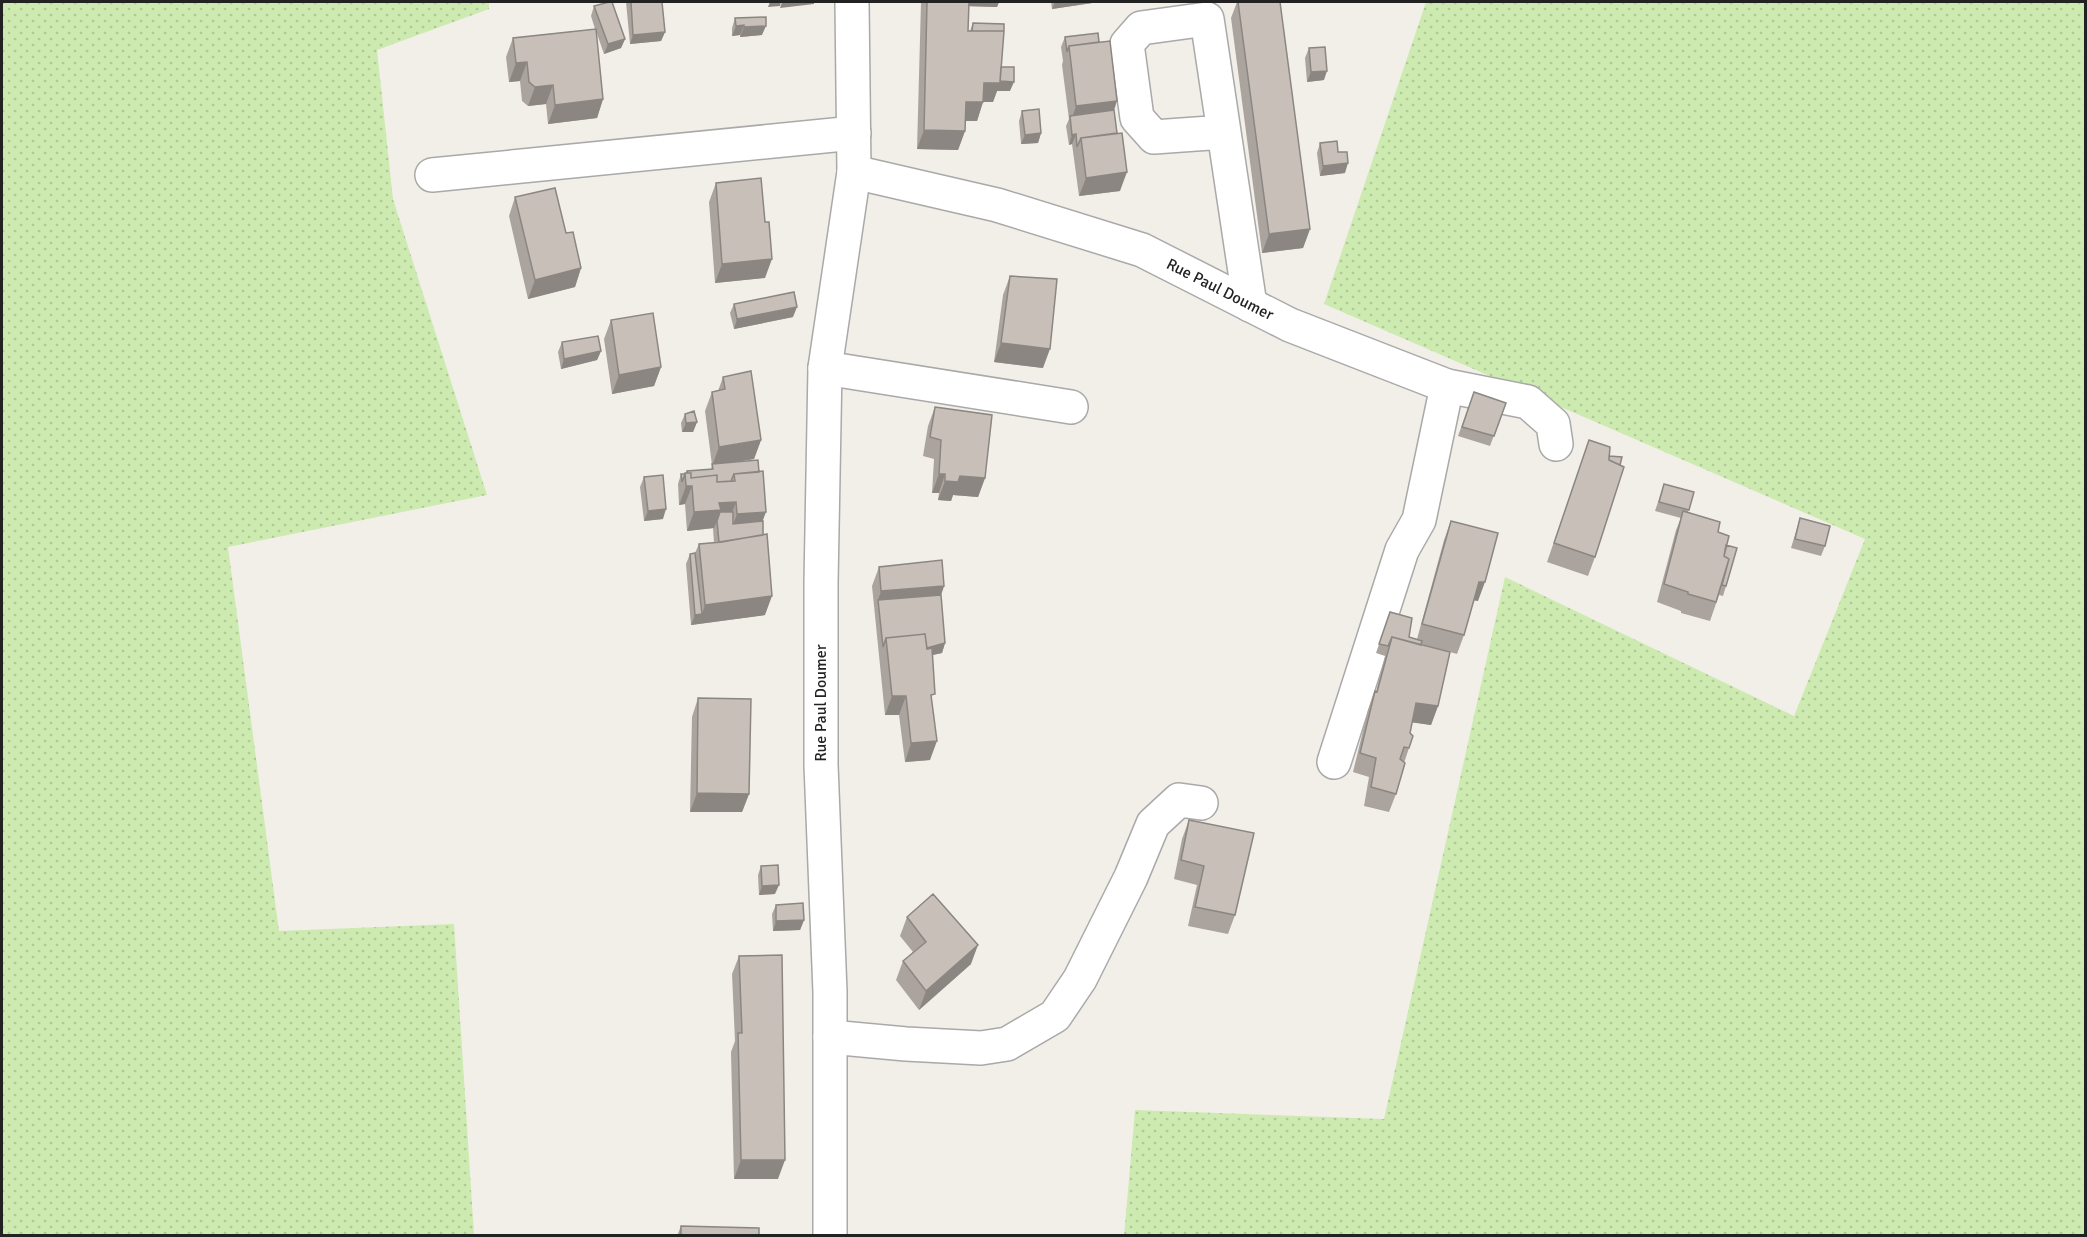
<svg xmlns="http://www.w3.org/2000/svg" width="2087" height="1237" font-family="Signika,sans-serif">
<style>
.grass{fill:url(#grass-dots)}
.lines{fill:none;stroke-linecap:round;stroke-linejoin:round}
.minor-casing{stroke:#a9a9a9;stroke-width:36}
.minor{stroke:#fff;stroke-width:33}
.wall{fill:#aba49e}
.shaded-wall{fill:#8b8681}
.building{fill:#c7bfb8;stroke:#8b8681;stroke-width:1.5}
.labels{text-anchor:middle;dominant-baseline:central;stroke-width:6;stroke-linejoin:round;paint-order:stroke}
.street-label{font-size:16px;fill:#222;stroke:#fff}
</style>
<defs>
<pattern id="grass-dots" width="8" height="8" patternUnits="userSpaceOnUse" patternTransform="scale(1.5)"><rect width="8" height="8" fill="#cdebb0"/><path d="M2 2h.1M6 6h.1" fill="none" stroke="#b0c997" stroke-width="1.8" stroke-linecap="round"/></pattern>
</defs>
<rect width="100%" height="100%" fill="#f2efe9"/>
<path class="grass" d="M2,2h487v7l-112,41 16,149 94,296 -259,52 51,384 175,-7 20,311h-472z
M1426,2h659v1233l-961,1 11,-126 249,9 121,-542 289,139 71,-177 -541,-235z"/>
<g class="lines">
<defs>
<g id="minor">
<path d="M1224,132l-70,5 -17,-19 -10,-74 14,-16 66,-9 43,286"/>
<path id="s1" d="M854,172l143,33 145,45 148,75 157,61 81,16 25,22 3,20"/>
<path d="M432,175l422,-42"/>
<path d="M825,368l246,39"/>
<path d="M1334,762l68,-212 17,-30 28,-134"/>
<path d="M830,1037l76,7 75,4 26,-4 48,-28 25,-37 51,-102 22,-53 26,-24 22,3"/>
<path d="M830,1236v-244l-9,-227v-182l4,-215 29,-196 -2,-170"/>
</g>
</defs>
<use href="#minor" class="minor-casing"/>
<use href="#minor" class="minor"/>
</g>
<path class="wall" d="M626,2h36l3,30 -4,9 -31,3z
M921,2h78l-2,5 -29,-1v25h2l3,-8 28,44 9,24h-13l-4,11h-10l-6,19h-12v10l-7,19 -41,-1z
M1051,2h48l-47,7z
M1237,2h43l30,227 -7,19 -41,5 -31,-235z
M594,6l31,33 -4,9 -17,6 -8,-23 7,68 -6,19 -49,6 -2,-20 -18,2 -6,-5 -2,-20 -11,1 -3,-25 7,-19 82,-9 -4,-13z
M735,18l27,17 -22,2v-2l-8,1v-8z
M1065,37l34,5 15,68 6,81 -41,5 -7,-52 -3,1 -3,-19 3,-7 -7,-54 1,-4 -2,-14z
M1309,48l15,32 -17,2 -2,-24z
M1022,111l19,22 -3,10 -17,1 -2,-23z
M1320,143l18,9 7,21 -25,3 -3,-23z
M716,183l49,95 -50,5 -6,-81z
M515,197l66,71 -6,19 -47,12 -19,-83z
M1010,276l33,92 -49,-6 9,-67z
M734,304l59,13 -59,12 -4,-16z
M611,320l50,47 -7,19 -42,8 -8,-55z
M562,342l39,9 -4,9 -36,9 -3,-17z
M723,377l38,63 -7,19 -20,3 29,59 2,94 -74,10 -5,-61 4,-10 5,-1 4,-9 15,-1 -1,-15 -26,3 -2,-27 -6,1 -1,-21 3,-10h4l2,-3 24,-2 1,-4 -7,-54 7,-19 6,-1z
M1474,392l32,11 -16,43 -32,-10z
M935,407l50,71 -7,19 -25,-2 -2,6 -13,-1 1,-7h-7l2,-34 -11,-3 5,-30z
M685,414l12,8 -4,10h-11l-1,-9z
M1589,440l6,117 -7,19 -41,-14z
M644,477l19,42 -19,2 -4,-34z
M1664,484l30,8 -6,20 30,20 8,13v41l-3,10 -4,-1 -9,26 -29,-8v-2l-24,-9 19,-72 5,-12 -26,-7z
M1800,518l25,28 -4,10 -30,-8z
M1451,521l27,80 -4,-1 -10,35 -7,19 -36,-10 17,62 -7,19 -19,-3 -2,11 -1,15 -5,15 -8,31 -7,18 -25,-6 5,-29 -16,-5 15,-62 7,-19 1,1 9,-36 -9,-3 14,-41 19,25 8,2 27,-99z
M879,567l65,19 -3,9 4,48 -3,10 -10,2v47l-2,58 -25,2 -6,-47h-14l-13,-129z
M698,698l51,96 -7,18h-52l2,-95z
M1189,820l46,95 -7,19 -40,-8 9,-41 -23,-6 8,-40z
M761,866l14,28 -16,1 -1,-20z
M776,905l28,15 -4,10 -27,1 -1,-17z
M907,917l64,47 -52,46 -23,-30 7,-19 10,-9 -13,-16z
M739,956l39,223h-44l-3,-127 4,-11 -3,-67z
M681,1226l78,10h-82z"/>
<path class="shaded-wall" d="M770,2h11l-1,4 -12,1z
M782,2h32v2l-34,4z
M964,2h35l-2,5 -35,-1z
M1055,2h44l-47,7z
M744,25l-4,10 -8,1 4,-10z
M766,26l-4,9 -22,2 4,-10z
M665,32l-4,9 -31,3 3,-9z
M625,39l-4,9 -17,6 4,-10z
M527,62l-7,19 -11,1 7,-19z
M1327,71l-3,9 -17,2 4,-10z
M999,81l15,1 -4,9h-13l-4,11h-16l7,-19z
M553,85l-7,19 -18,2 7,-19z
M603,99l-6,19 -49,6 7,-19z
M1117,101l-6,19 -40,1 5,-15z
M966,102h17l-6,19h-18z
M924,130l41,1 -7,19 -41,-1z
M1041,133l-3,10 -17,1 4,-9z
M1076,134l-4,10 -3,1 3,-10z
M1348,163l-3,10 -25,3 3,-10z
M1127,172l-7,19 -41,5 7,-18z
M1310,229l-7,19 -41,5 7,-19z
M772,259l-7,19 -50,5 7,-19z
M581,268l-6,19 -47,12 7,-19z
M797,307l-4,10 -59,12 3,-10z
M1001,343l49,6 -7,19 -49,-6z
M601,351l-4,9 -36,9 3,-10z
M661,367l-7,19 -42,8 7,-19z
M697,422l-4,10h-11l4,-9z
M761,440l-7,19 -42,7 7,-19z
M939,474h6l-6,19h-7z
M960,476l25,2 -7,19 -25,-2 -2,6 -13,-1 7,-19z
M686,486h6l-7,18 -6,1z
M736,502l-7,19h-12l-3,7 -27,3 7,-19 25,-9z
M666,509l-3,10 -19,2 4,-10z
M766,512l-7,19 -29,2 7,-19z
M1479,582h6l-7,19 -6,-1z
M944,586l-6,18 -60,-4 3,-9z
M772,596l-7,19 -74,10 4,-10 7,-1 3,-9z
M945,643l-3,10 -23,5 4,-9z
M892,696h14l-7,19h-14z
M1416,703l22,3 -7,19 -22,-3z
M937,741l-7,19 -25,2 6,-19z
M697,793l52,1 -7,18h-52z
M779,885l-4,9 -16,1 3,-9z
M804,920l-4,10 -27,1 3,-10z
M978,945l-7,19 -52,46 7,-19z
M741,1160h44l-7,19h-44z"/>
<path class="building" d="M609,2h3l13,37 -17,5 -14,-38z
M631,2h31l3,30 -32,3z
M927,2h42l-1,29h36l-4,52h-16l-1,19h-17l-1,29 -41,-1z
M1238,2h42l30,227 -41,5z
M766,17v9l-22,1v-2l-8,1 -1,-8z
M973,23l31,1v7h-32z
M596,29l7,70 -48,6 -2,-20 -18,2 -6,-5 -2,-20 -11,1 -3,-25z
M1098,33l1,9 -30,4 -2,6 -2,-15z
M1110,41l7,60 -41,5 -7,-60z
M1325,47l2,24 -16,1 -2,-24z
M1001,67h13v15l-14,-1z
M1039,109l2,24 -16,2 -3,-24z
M1114,110l3,23 -36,5 -4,9 -1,-13 -4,1 -2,-19z
M1122,133l5,39 -41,6 -5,-40z
M1337,141l1,11h9l1,11 -25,3 -3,-23z
M761,178l4,44h4l3,37 -50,5 -6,-81z
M555,188l11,45 7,-1 8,36 -46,12 -20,-83z
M1010,276l47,3 -7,70 -49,-6z
M794,292l3,15 -60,12 -3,-15z
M653,313l8,54 -42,8 -8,-55z
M598,336l3,15 -37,8 -2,-17z
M751,371l10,69 -42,7 -7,-55 13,-3 -2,-12z
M1474,392l32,11 -12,33 -32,-9z
M935,407l57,8 -7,63 -25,-2 -2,6 -13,-1v-7h-6l2,-34 -11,-3z
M694,411l3,11 -11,1 -1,-9z
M1589,440l21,7 -1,13 15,7 -29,90 -41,-14z
M1609,456l13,1 -2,8 -11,-5z
M758,460l1,12 -25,2 -3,7 -14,1v-7l-26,3v-5h-4v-2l26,-2 -1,-5z
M763,471l3,41 -29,2 -1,-12 -17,1 2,7 -27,2 -2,-26h-6l-1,-13h6v5l26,-3v7l18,-1 -1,-7z
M681,474h4l-3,8z
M663,475l3,34 -18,2 -4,-34z
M1664,484l30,8 -5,18 -30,-8z
M1683,511l37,11 -2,10 11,4 -5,20 5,3 -13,43 -28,-8v-2l-24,-8z
M720,512h13v12l30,-3v14l-44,7 -2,-21z
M1800,518l30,8 -5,20 -30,-7z
M1451,521l47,12 -13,49h-6l-15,53 -42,-11z
M767,534l5,62 -67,9 -6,-61 23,-2z
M1726,545l11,3 -11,38 -4,-1 7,-26 -5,-3z
M695,553l7,61 -7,1 -5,-61z
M942,560l2,26 -63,5 -2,-24z
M941,595l4,48 -18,5 -2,-14 -39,4 -3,9 -5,-47z
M1390,612l22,6 -3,19 13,4 -1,4 -29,-8 -4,9 -9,-2z
M925,634l2,15 5,-1 3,46 -4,1 6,46 -26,2 -5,-47h-14l-6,-58z
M1392,637l58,15 -12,54 -22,-3 -6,30 3,3 -4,12 -5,-1 -4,12 5,4 -9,31 -25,-7 5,-29 -16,-5 15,-62 2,1z
M698,698l53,1 -2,95 -52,-1z
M1189,820l65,13 -19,82 -40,-8 9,-41 -23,-6z
M778,865l1,20 -17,1 -1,-20z
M933,894l45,51 -52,46 -23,-30 23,-19 -19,-25z
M803,903l1,17 -28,1v-16z
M782,955l3,205h-44l-3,-127h4l-3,-77z
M681,1226l78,2v8h-78z"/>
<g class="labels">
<g class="street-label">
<text stroke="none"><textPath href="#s1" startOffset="386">Rue Paul Doumer</textPath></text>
<text transform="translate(821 703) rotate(-90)">Rue Paul Doumer</text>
</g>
</g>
<rect width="2087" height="1237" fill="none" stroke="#222222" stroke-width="6"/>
</svg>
